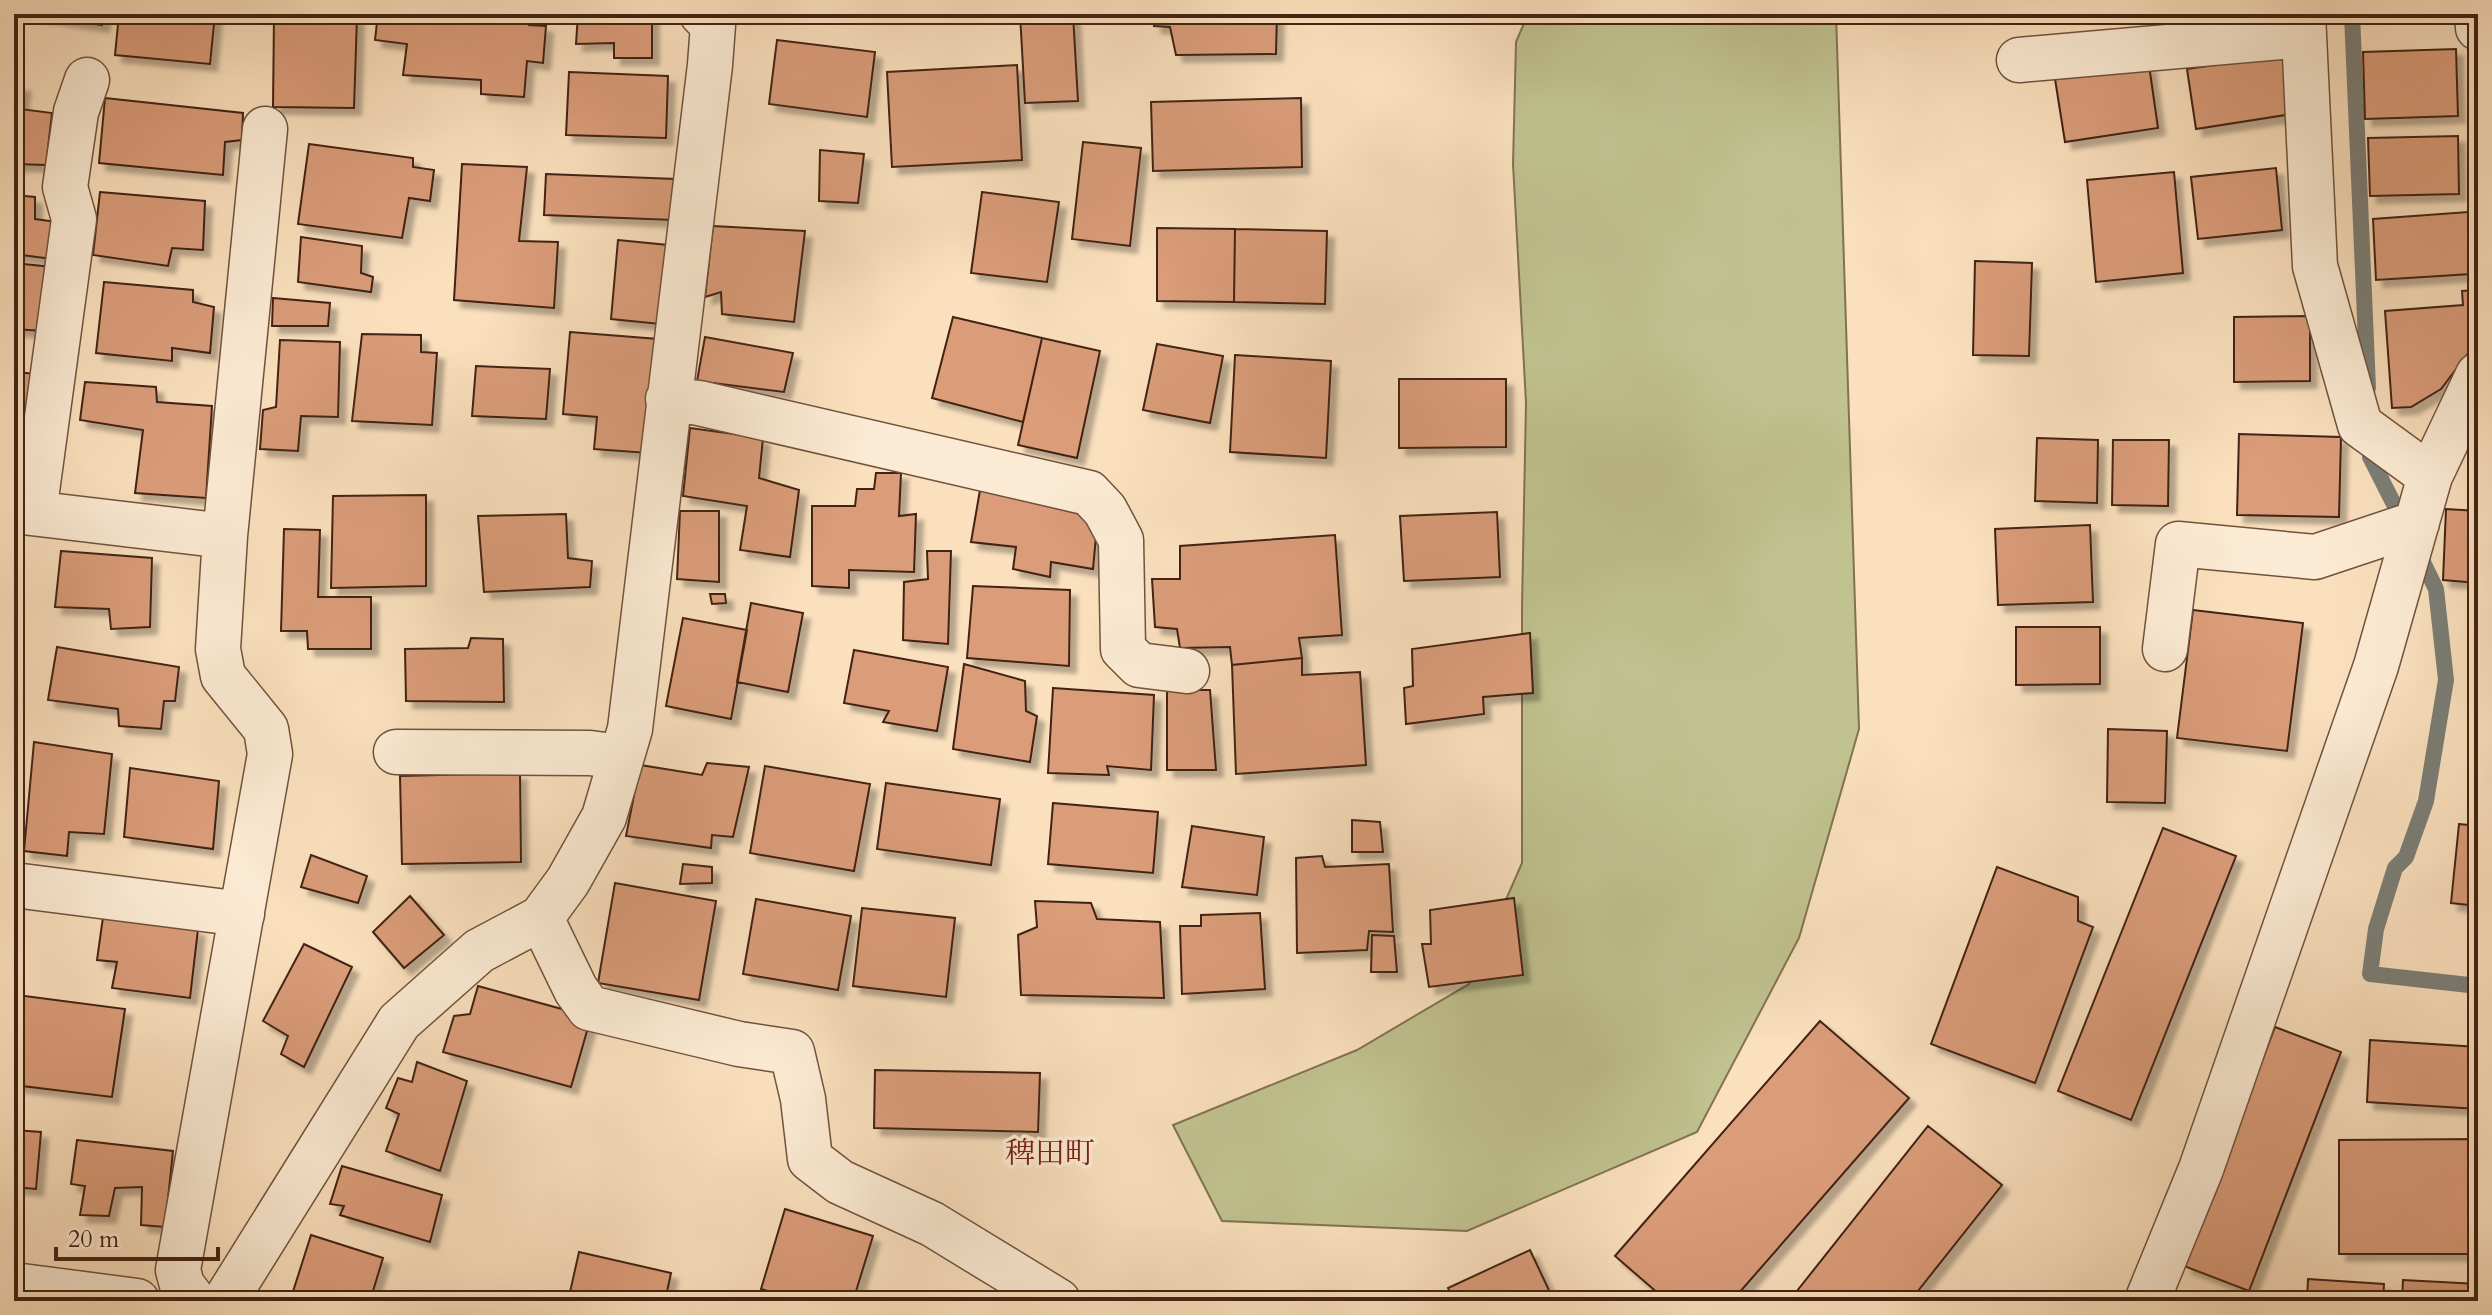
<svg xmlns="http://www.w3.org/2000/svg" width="2492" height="1315" font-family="Cardo,'Noto Serif JP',serif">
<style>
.green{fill:#c0c28f;stroke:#827251;stroke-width:2}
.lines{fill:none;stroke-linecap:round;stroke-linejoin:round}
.stream{stroke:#7b7e76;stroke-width:16}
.building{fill:#da9c79;stroke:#432313;stroke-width:2;filter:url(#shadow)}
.street-casing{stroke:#71523e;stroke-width:47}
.street{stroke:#fcebd4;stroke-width:44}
.labels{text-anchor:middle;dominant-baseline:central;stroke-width:7;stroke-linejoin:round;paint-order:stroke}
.quarter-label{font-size:30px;fill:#7a1f14;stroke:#fcebd4}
</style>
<defs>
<filter id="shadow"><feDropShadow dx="7" dy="7" stdDeviation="2" flood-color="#0004"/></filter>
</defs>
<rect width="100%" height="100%" fill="#fae0bd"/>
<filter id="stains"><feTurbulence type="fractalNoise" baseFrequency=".0025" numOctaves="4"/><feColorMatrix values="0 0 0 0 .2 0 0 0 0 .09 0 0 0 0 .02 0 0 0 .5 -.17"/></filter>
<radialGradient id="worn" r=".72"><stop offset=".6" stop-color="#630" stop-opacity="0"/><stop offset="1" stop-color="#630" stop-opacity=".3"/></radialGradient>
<path class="green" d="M1528,14h308l23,715 -60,209 -102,194 -230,99 -245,-10 -49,-96 184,-75 112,-66 53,-121v-256l4,-204 -13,-239 3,-122z"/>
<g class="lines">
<path class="stream" d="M2352,14l16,374
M2370,443v14l34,67
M2418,552l18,37 10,91 -20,121 -20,56 -11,11 -19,61 -6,45 108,12"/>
</g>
<path class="building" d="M31,14h73l-2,11z
M119,14h96l-5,50 -95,-9z
M378,14h153l-2,11 17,1 -3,37 -16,-2 -3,36 -43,-3v-14l-78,-5 4,-31 -32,-4z
M578,14h74v44h-38v-15l-38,1z
M1020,14h53l5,87 -53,2z
M1156,14h121l-1,40 -100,1 -6,-28 -16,-1z
M274,17h83l-3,91 -81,-1z
M777,40l98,12 -8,65 -98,-13z
M2456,49l2,67 -93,3 -2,-67z
M2283,55l9,59 -96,15 -9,-60z
M1017,65l5,95 -130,7 -5,-95z
M2149,65l9,63 -93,14 -10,-63z
M569,72l99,4 -2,62 -100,-3z
M14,84l10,1 -4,24 32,4 -6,52 -32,-1v2z
M105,98l138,15 -1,27 -17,2 -2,33 -124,-12z
M1301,98l1,69 -149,4 -2,-69z
M2458,136l1,58 -89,2 -2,-58z
M1083,142l58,6 -11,98 -58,-7z
M309,144l104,14v9l21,3 -4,31 -21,-3 -7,40 -104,-14z
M820,150l44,4 -6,49 -39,-2z
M462,164l65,3 -8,74 39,1 -4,66 -100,-8z
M2276,168l6,62 -84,9 -7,-62z
M2174,172l9,101 -87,9 -9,-102z
M546,174l130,5 -2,41 -130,-5z
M100,192l105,9 -2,49 -31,-2 -4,18 -75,-11z
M982,192l77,10 -12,80 -76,-9z
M14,195l21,2v22l23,3 -6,37 -38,-5z
M2468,212l3,62 -95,6 -3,-61z
M713,226l92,5 -11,91 -72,-8 -1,-22 -16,5z
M1157,228l78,1 -1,73 -77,-1z
M1235,229l92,2 -2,73 -91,-2z
M301,237l61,9 -1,27 12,4 -2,15 -73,-10z
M618,240l50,5 -8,79 -49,-5z
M1975,261l57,2 -3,93 -56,-1z
M14,263l38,4 -9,64 -29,-2z
M104,282l89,8v12l21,5 -4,46 -38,-5v13l-76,-8z
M2475,290l3,50 -37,49 -30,18 -19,1 -7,-97 78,-6 -1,-14z
M273,298l57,5 -2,23h-56z
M2310,316v65l-76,1v-65z
M953,317l89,21 -19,84 -91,-24z
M570,332l88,7 -10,114 -54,-4 3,-32 -34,-3z
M362,334l59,1v17l16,1 -5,72 -80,-4z
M705,337l88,16 -9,39 -87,-11z
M1042,338l58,13 -23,107 -59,-13z
M280,340l60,2 -2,75 -37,-1 -3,35 -38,-2 3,-39 13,-3z
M1157,344l66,12 -13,67 -67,-13z
M1235,355l96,6 -5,97 -96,-6z
M476,366l74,3 -4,50 -74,-3z
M14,372l23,2 -10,90 -13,-1z
M1399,379h107v68l-107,1z
M85,382l71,5 1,15 55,4 -6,92 -71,-5 8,-63 -63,-10z
M690,428l73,10 -4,40 40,12 -9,67 -50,-7 7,-44 -64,-10z
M2239,434l102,3 -2,80 -102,-2z
M2037,438l61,2 -1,63 -62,-2z
M2113,440h56l-1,66 -56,-1z
M876,473h25l-2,43 17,-2 -2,58 -65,-2v18l-37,-2v-80h43l2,-17h17z
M980,490l101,24 15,22 -3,33 -42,-7 -1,15 -37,-8 3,-22 -45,-5z
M426,495v91l-95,2 2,-92z
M2446,509l32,2v72l-35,-3z
M680,511h39v71l-42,-3z
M1497,512l3,65 -96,4 -4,-65z
M566,514l2,44 24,3 -2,26 -106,5 -6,-76z
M2090,525l3,77 -95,3 -3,-76z
M284,529l36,1 -2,67h53v52h-63l-1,-18h-26z
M1335,535l7,100 -43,3 3,20 -70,7 -2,-18 -50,1 -3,-19 -22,-2 -3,-48h28v-33z
M61,551l91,7 -2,69 -39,2 -2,-20 -54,-2z
M927,551h24l-3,93 -45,-4 1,-58 24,-3z
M973,586l97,4 -1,76 -102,-8z
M710,594h15l1,9 -14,1z
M751,603l52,10 -15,79 -51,-10z
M2193,610l110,13 -16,128 -110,-13z
M683,618l64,12 -16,89 -65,-13z
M2016,627h84v57l-84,1z
M1530,633l3,60 -50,4 1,17 -78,10 -2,-36 9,-2 -1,-37z
M2473,636h5v72h-8z
M471,638l32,1 1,63 -98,-1 -1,-52 63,-1z
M57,647l122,20 -4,34h-11l-3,28 -42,-3 -1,-17 -70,-9z
M854,650l94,17 -11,64 -54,-9 6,-11 -45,-8z
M1302,658v17l58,-3 6,93 -130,9 -4,-109z
M964,664l61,17 1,30 11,5 -7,46 -77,-13z
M1053,688l101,7 -3,75 -44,-4 2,9 -61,-2z
M1167,690h43l6,80h-49z
M2108,729l59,2 -2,72 -58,-1z
M34,742l78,12 -8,80 -35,-2 -2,24 -43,-5z
M707,763l42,4 -16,70 -21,-2 -1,13 -85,-12 14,-71 62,10z
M765,766l105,18 -16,87 -104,-18z
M130,768l89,13 -6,68 -89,-12z
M520,773l1,89 -119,2 -2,-88z
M886,783l114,16 -9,66 -114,-16z
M1053,803l105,9 -5,61 -105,-9z
M1352,820l28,2 3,30h-31z
M2459,824l19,2v80l-27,-3z
M1192,826l72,11 -7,58 -75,-8z
M2163,828l73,28 -105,264 -73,-29z
M311,855l56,21 -9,27 -57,-16z
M1322,856l3,11 64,-3 4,68 -24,-1 -2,19 -70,3 -1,-95z
M683,864l29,3v16l-32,1z
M1997,867l81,30v24l15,6 -58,156 -104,-39z
M615,883l101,18 -17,99 -101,-17z
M410,896l34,39 -40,33 -31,-36z
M1514,898l9,77 -94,12 -7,-43h9l-1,-34z
M756,899l95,17 -13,74 -95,-16z
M1035,901l56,2 6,16 63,3 4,76 -143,-3 -3,-60 19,-8z
M862,908l93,10 -9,79 -93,-11z
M1260,913l5,76 -83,5 -2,-68h21v-11z
M103,917l95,12 -8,69 -78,-10 5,-26 -20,-2z
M1372,935l22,1 3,36h-26z
M304,944l48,23 -48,100 -23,-13 7,-18 -25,-15z
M478,986l113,31 -20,70 -128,-35 11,-36 16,-2z
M17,995l108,14 -13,88 -98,-12v-74z
M1820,1021l89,77 -177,203h-65l-52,-45z
M2275,1027l66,25 -92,239 -65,-25z
M2370,1040l108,7v62l-111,-7z
M417,1062l50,19 -27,90 -54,-20 13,-37 -13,-6 12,-30 14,4z
M875,1070l165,3 -2,59 -164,-4z
M1928,1126l74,59 -92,116h-121z
M14,1130l27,2 -5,57 -22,-2z
M2478,1139v115h-139v-114z
M77,1140l96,11 -8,76 -24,-2 1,-38 -27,1 -6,28 -29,-1 5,-29 -14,-2z
M342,1166l100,29 -12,47 -90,-27 4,-9 -14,-2z
M785,1209l88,27 -20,65h-53l-39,-12z
M311,1235l72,23 -13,43h-80z
M1530,1250l24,51h-100l-6,-13z
M579,1252l92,21 -6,28h-97z
M2308,1279l76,5 -1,17h-76z
M2403,1280l75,4v17h-76z"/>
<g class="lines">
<defs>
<path id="street" d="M2303,14l12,252 45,159 70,51
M2477,14l1,14
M2019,60l285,-25
M668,399l31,4 390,90 16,17 16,30 2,109 16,16 48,6
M14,511l211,25
M34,513l40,-294 -9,-32 11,-75 11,-32
M2165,649l13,-105 137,13 102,-34
M396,752l194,1 30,4
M14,885l228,29
M541,918l35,72 13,18 150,36 53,8 11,47 7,60 30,23 92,42 126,77
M14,1285l123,16
M191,1297l-9,-12 -4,-15 92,-516 -4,-25 -43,-53 -5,-27 7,-113 40,-407
M225,1301l174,-279 80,-71 62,-33 27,-37 36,-64 26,-88 80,-664 3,-40 -11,-11
M2147,1301l54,-132 175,-503 54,-190 48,-101"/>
</defs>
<use href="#street" class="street-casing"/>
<use href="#street" class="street"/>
</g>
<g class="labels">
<g class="quarter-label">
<text x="1050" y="1153">稗田町</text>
</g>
</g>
<rect width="2492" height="1315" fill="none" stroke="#fae0bd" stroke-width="48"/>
<rect x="16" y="16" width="2460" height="1283" fill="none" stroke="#432313" stroke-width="4"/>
<rect x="24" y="24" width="2444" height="1267" fill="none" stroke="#432313" stroke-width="2"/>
<path d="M56 1247v12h162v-12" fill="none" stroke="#432313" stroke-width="4"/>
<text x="68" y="1247" font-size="24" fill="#432313" stroke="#fcebd4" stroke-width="6" paint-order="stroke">20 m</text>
<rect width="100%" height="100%" filter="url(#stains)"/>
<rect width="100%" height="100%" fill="url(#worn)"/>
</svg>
